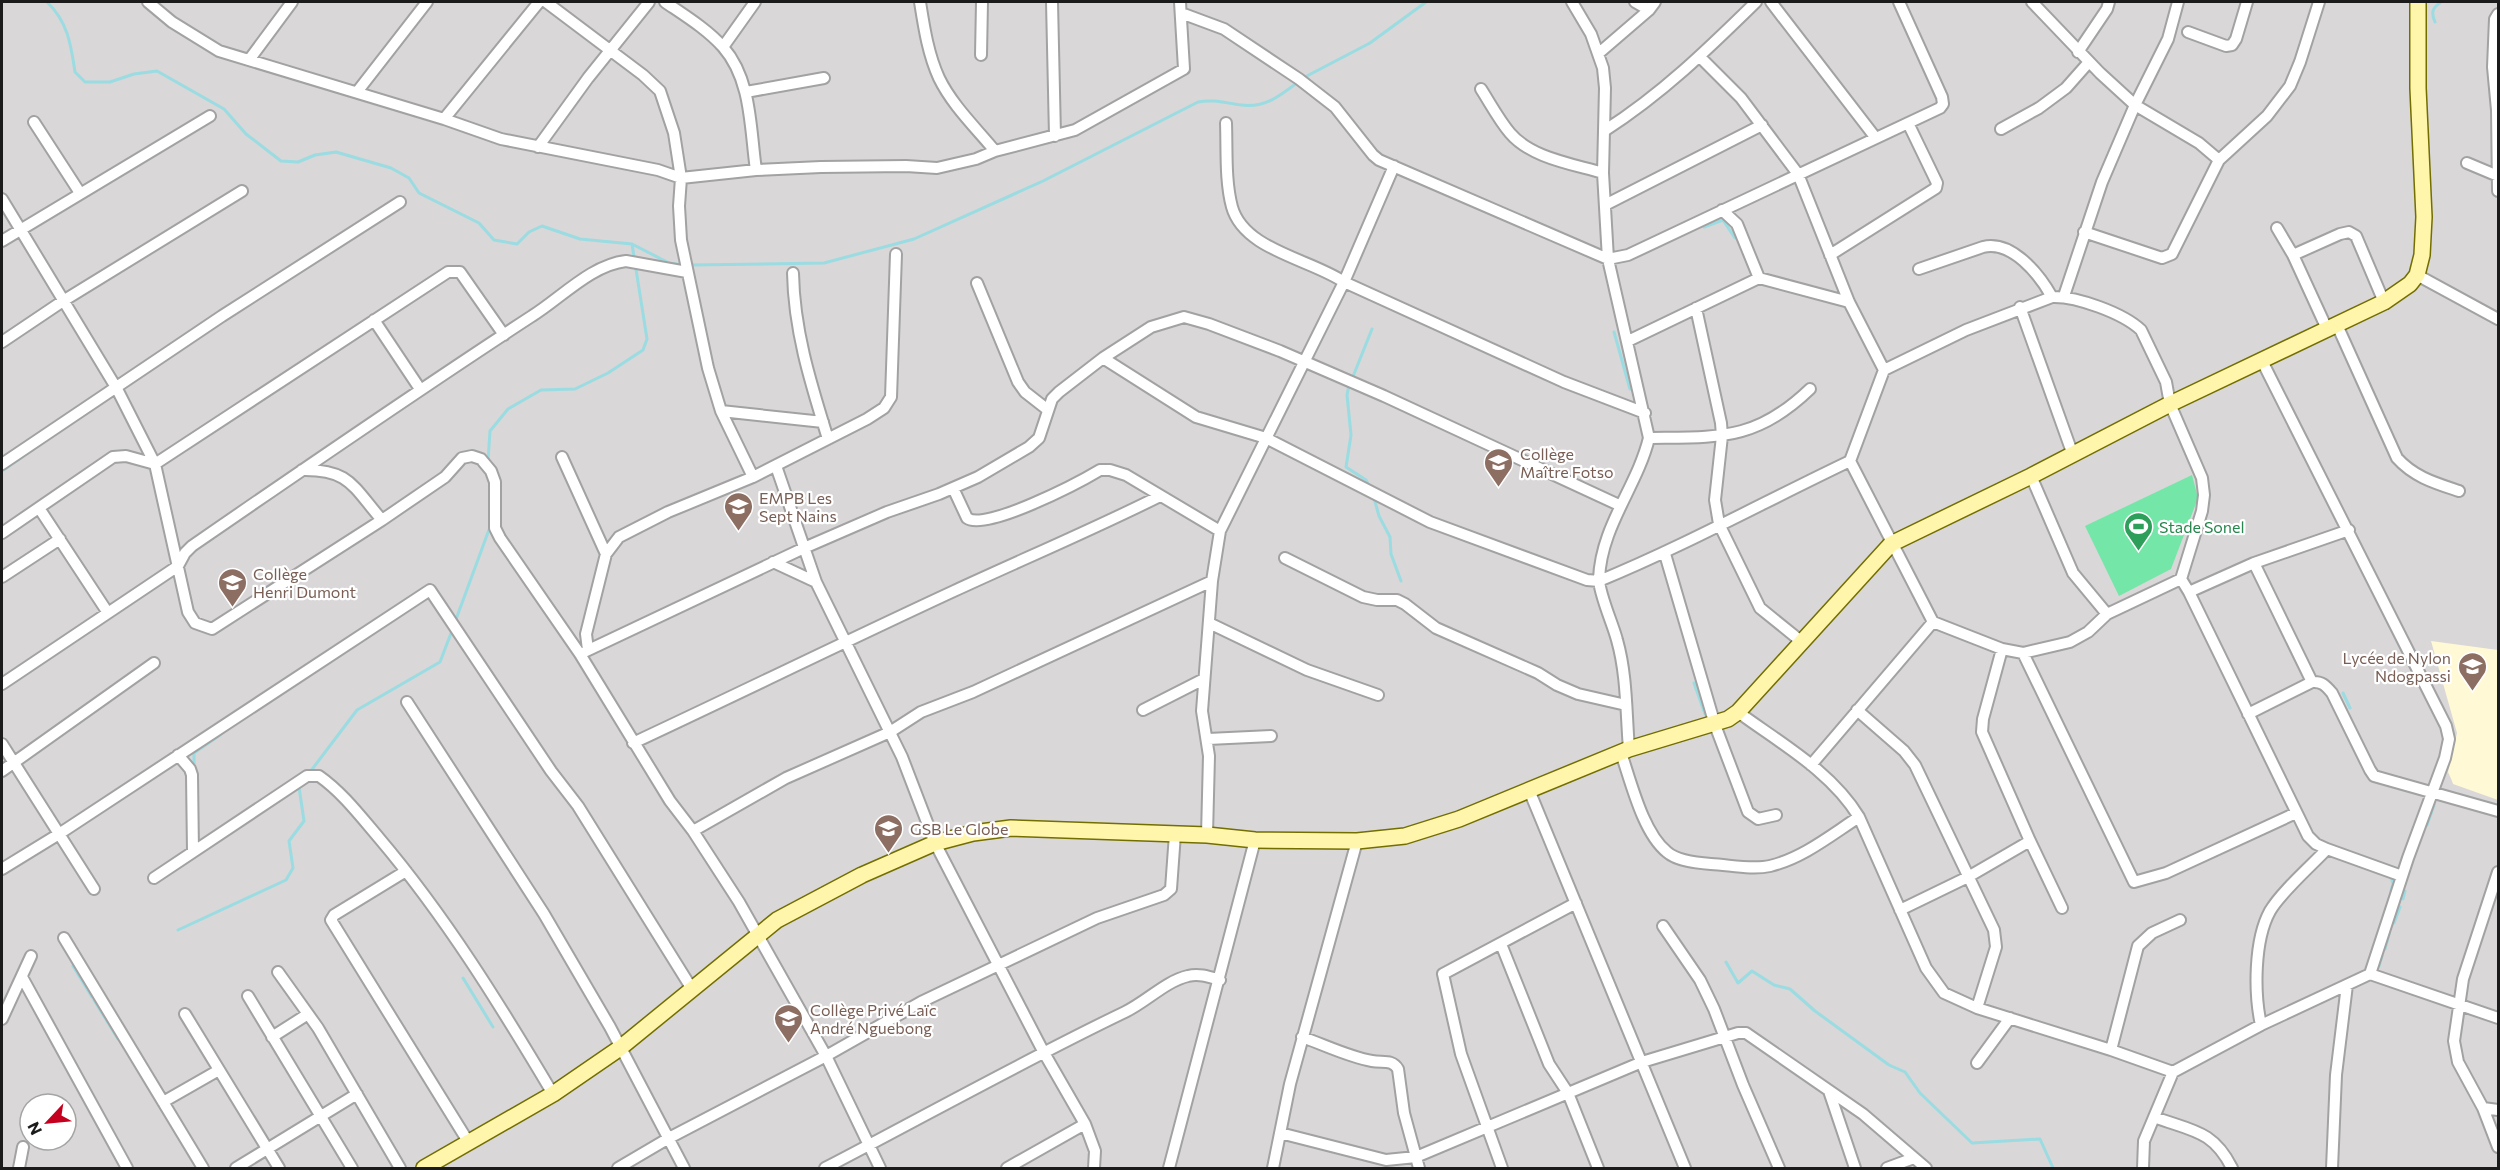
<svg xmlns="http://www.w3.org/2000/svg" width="2500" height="1170" font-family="Commissioner,sans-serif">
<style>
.residential{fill:#d9d7d8;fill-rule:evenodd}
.education{fill:#fff9d6}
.pitch{fill:#73e6a8}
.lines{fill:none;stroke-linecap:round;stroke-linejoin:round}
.stream{stroke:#9adce1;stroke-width:3}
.minor-casing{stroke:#a2a2a2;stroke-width:14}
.secondary-casing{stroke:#736e00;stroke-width:18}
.minor{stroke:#fff;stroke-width:10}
.secondary{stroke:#fff6ab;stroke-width:15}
.labels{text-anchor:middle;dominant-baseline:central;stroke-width:4.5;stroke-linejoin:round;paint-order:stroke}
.education-label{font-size:16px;fill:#785e54;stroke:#fff;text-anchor:start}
.leisure-label{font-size:16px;fill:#27864d;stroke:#fff;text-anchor:start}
</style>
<rect width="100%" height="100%" fill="#eee6df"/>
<path class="residential" d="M2,2h2496v1166h-2496zM30,1104h36v36h-36z"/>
<path class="education" d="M2431,641l67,9v150l-45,-16 -1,-3 -4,-9 9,-39z"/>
<path class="pitch" d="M2192,475l6,23 -27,71 -52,27 -34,-70z"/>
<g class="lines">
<path class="stream" d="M47,2c21,20 24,43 28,70l10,10h25l24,-8 23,-3 67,38 22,25 35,27 17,1 17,-7 21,-3 55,16 18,10 10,15 60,30 15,17 23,4 12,-12 13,-6 38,13 52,5 37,19 14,2
M2435,22c-4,-9 -3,-14 5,-19
M1303,78l67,-35 56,-41
M1704,227l19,-7 12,18
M690,265l134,-2 90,-24 129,-58 155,-79c16,-3 27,1 43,3 24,3 39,-9 57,-23
M1614,332l16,57
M1352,379l20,-50
M1349,385l-2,10 4,40 -5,32 20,13 3,6
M488,461l2,-30 18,-22 33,-19 34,-1 33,-16 35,-23 4,-11 -15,-95
M2,471l20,-14
M1374,498l5,18 11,21 1,17 10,27
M455,622l35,-95
M1694,683l11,31
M2343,693l7,15
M194,769v-16l26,-18
M310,772l47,-62 83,-48 13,-34
M2427,825l7,-20
M2391,876l2,8 -2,7
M2403,899l2,-8
M2394,923l6,-16
M178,930l108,-50 7,-12 -4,-27 15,-20 -5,-34
M2385,949l4,-15
M1726,962l12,21 14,-12 22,14 16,4 25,22 74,54 16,7 15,21 52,50 68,-4 13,29
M73,966l19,31
M2379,966l3,-10
M463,978l30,49
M94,1000l24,39"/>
<defs>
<path id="minor" d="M148,2l24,20 47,29 225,68 57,20 157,31 23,8 75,-8 65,-3 85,-1 31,2 39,-9 19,-8 80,-21 109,-61 -4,-67
M546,2l97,73 17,16 14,42 7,45 -2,28 2,34 27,128 13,43 32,66
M665,2c19,13 42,27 58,45 29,33 27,82 33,123
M920,2c4,25 8,52 19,76 13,27 37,50 56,73
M1052,2l3,134
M1572,2l19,32 12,34 2,20 -2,85 5,86 41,179c-12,49 -48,88 -50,141 0,15 14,45 18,61 10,35 9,73 12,109
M1635,2l14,8
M1771,2l104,135
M2032,2l68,71 35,32 64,38 20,17
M1181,13l43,16 75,50 36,28 38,48 6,5 229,99 20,-4 312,-147 3,-4 -1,-7 -43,-95
M2498,14l-3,5 -2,48 4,43 1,81
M2188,32l38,14 6,-1 4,-6 11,-37
M723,47l32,-45
M2078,52l29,-43 2,-7
M1599,53l50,-43 6,-8
M981,55l1,-53
M1700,57l41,41 57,76 51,128 35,68
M249,60l43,-58
M1481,89c9,14 18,31 29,44 21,25 63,31 93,40
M357,92l70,-90
M746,92l78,-14
M444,119l95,-117
M34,122l46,71
M1226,123c1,27 -1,58 6,84 12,43 78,52 112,75l220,100 81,31
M2001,129l38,-21 27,-20 23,-26
M1604,131c58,-37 104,-82 152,-129
M538,147l50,-69 61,-76
M2467,163l31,13
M2,199l115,190 38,75 33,148 7,11 17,6 170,-109 63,-43 17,-19 10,-2 9,3 10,12 4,11v46l5,10 80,116 90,147 23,30 46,71 87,154 54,112
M1605,205l157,-80
M1722,210l15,14 22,54
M2277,228l16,27 47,-21 9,-2 7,4 28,66
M2084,232l78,26 10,-4 47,-94 48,-44 23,-30 10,-24 19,-60
M2,241l208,-125
M1830,255l106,-67 1,-5 -29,-60
M2293,255l34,74
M1919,269l64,-22c29,-7 56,27 69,50
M793,273c1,58 18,111 35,166
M2417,275l81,44
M977,283l41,99 7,10 23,18
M2064,296l38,-114 33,-77 33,-66 10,-37
M2020,307l53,148
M1696,308l25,115 1,13 -7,64 4,24 41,84 42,34
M374,320l46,69
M2337,325l60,133c17,19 38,25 62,33
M1628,341l131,-63 90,24
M2,342l61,-41 179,-110
M1103,358l93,59 70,21 164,84 157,58 12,1c85,-35 167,-80 251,-120
M721,411l102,11
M1649,438c70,-1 107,3 161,-49
M562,457l44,97
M2,464l220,-148 178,-114
M776,466l40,116 86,175 33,86 108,208 42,73 -78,44
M302,470c48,-1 51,17 80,50
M2031,476l42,97 34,41 74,-35 8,13 119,244 8,8 11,5 75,27
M953,488l14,30c18,14 113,-36 133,-48h10l16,5 94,56
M39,508l69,105
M2,533l111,-76 13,-1 29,8 293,-192h12l44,63
M1665,554l50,171 33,87 10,7 18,-4
M1285,558l78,39 14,3h20l8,4 31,24 102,45 19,12 21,9 48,11
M773,562l43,20
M2254,563l58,119
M2,577l58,-38
M2189,592l65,-29 95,-33
M1933,622l69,27 21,4 47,-11 18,-10 19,-18
M1209,623l98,47 71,25
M2002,649l-19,70 -1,13 48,109 32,67
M588,650l-2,-16 20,-80 13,-17 49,-25 85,-35 114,-58 17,-11 7,-11 5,-143
M2023,653l111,229 32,-9 130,-60
M580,654l224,-106 83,-36 52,-18 39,-17 51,-30 10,-9 13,-39 7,-7 44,-34 48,-31 33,-10 25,7 71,27 104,45 235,109
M2,684l176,-118 7,-13 7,-7c113,-78 225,-155 340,-230 29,-18 59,-51 94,-55l61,11
M407,702l137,212 66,113 74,141
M1143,710l61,-31
M1857,710l47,41 11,14 79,165 2,17 -19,61
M1738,712c42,31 93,59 121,105l67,151 18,25 33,15 134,42 62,22
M2248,714l64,-32c10,-1 14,4 20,11l38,77 4,6 124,35
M1208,739l63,-3
M633,743c107,-50 213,-102 321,-152 69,-32 138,-61 206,-95
M2,744l92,145
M1621,753c10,29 22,80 46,99 10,9 30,11 44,12 19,1 41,6 59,2 33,-8 61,-31 89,-49
M178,755l12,14 2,6 1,77
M1811,765l122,-143 -83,-161 34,-91 82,-40 86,-33c24,-1 71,16 89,33l25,52 4,22 32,74 2,17 -2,16 -21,68
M2,771l152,-108
M1529,790l156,378
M693,831l93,-53 104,-46 31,-20 52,-20 239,-111
M1207,835l2,-79 -7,-45 10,-130 8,-50 124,-249 50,-116
M2,869l57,-35 371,-244 121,181 27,35 114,183
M406,871l-72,44 -3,5 138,223
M2498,872l-35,107 -9,62 4,21 25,46 15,39
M154,878l153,-102h12c23,16 42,41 60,62 67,79 121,167 174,256
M1900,910l68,-33 62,-36
M1663,926l37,54 14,29 29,76 36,83
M64,938l139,230
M1501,944l48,120 19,29 30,75
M278,972l40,56 82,140
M2370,974l128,44
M22,977l105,191
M248,996l104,172
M185,1014l94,154
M2,1019l29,-63
M2261,1025c-7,-32 -7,-85 9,-114 11,-19 41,-45 57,-62
M272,1037l36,-23
M1302,1037c23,8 47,20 70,24 11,2 20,-2 26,8l6,44 15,55
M2111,1050l27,-104 14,-13 28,-13
M1977,1063l33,-45
M1829,1091l26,77
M163,1102l56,-32
M2483,1108l15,2
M2154,1117c38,14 59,13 78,51
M1085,1124l10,27 -1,17
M1280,1133l106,27 30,-3 226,-95 96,-29h8l117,81 63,54
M19,1168l4,-21
M236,1168l121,-74
M618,1168l51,-30 157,-82 95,-54 176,-84 67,-23 7,-6 4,-55
M825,1168c100,-52 198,-107 300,-156 21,-10 41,-31 63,-36 11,-3 22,1 32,4
M1169,1168l86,-328
M1273,1168l17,-84 67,-243
M1502,1168l-41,-114 -18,-80 133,-71
M1887,1168l27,-10
M2143,1168l1,-27 29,-69 88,-47 109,-51 38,-116 37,-100 4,-19 -3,-13 -185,-367
M2332,1168l4,-93 11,-90"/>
<path id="secondary" d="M424,1168l129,-74 67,-46 157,-128 85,-45 73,-32 38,-10 38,-5 196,7 48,5 102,1 48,-5 54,-17 170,-70 99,-30 10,-7 153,-168 140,-68 139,-72 214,-102 26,-18 7,-9 5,-20 2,-38 -6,-129v-86"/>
</defs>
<use href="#minor" class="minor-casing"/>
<use href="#secondary" class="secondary-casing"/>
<use href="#minor" class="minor"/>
<use href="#secondary" class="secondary"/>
</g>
<defs>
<symbol id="school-pin" viewBox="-11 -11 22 30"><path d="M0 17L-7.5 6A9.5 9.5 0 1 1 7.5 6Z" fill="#8d6e63" stroke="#fff"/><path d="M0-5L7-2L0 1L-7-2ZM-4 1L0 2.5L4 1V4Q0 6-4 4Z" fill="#fff"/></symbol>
<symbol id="stadium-pin" viewBox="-11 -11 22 30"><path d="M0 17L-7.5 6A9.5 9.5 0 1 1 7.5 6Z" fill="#2e9e5b" stroke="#fff"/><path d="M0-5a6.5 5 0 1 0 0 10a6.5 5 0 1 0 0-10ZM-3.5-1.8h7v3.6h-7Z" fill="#fff"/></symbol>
</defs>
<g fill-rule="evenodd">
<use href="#school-pin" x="1482" y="446" width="33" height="45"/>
<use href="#school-pin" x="722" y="490" width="33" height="45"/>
<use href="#stadium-pin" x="2122" y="510" width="33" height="45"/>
<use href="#school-pin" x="216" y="566" width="33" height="45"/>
<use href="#school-pin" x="2456" y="650" width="33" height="45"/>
<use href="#school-pin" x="872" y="812" width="33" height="45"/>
<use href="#school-pin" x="772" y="1002" width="33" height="45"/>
</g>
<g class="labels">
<g class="education-label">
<text x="1520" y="453">Collège<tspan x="1520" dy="18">Maître Fotso</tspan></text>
<text x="759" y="497">EMPB Les<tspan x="759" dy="18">Sept Nains</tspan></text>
<text x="253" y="573">Collège<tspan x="253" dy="18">Henri Dumont</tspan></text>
<text x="2451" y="657" text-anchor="end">Lycée de Nylon<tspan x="2451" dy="18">Ndogpassi</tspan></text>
<text x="910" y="828">GSB Le Globe</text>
<text x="810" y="1009">Collège Privé Laïc<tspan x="810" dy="18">André Nguebong</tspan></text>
</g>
<g class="leisure-label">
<text x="2159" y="526">Stade Sonel</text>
</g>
</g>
<rect width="2500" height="1170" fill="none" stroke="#1b1b1b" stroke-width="6"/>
<g transform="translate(48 1122) rotate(244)"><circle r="28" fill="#ffffff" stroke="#a4a4a4" stroke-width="1.5"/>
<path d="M0-4.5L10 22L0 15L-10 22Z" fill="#c5001f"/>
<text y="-9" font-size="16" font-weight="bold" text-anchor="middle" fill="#1b1b1b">N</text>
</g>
</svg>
